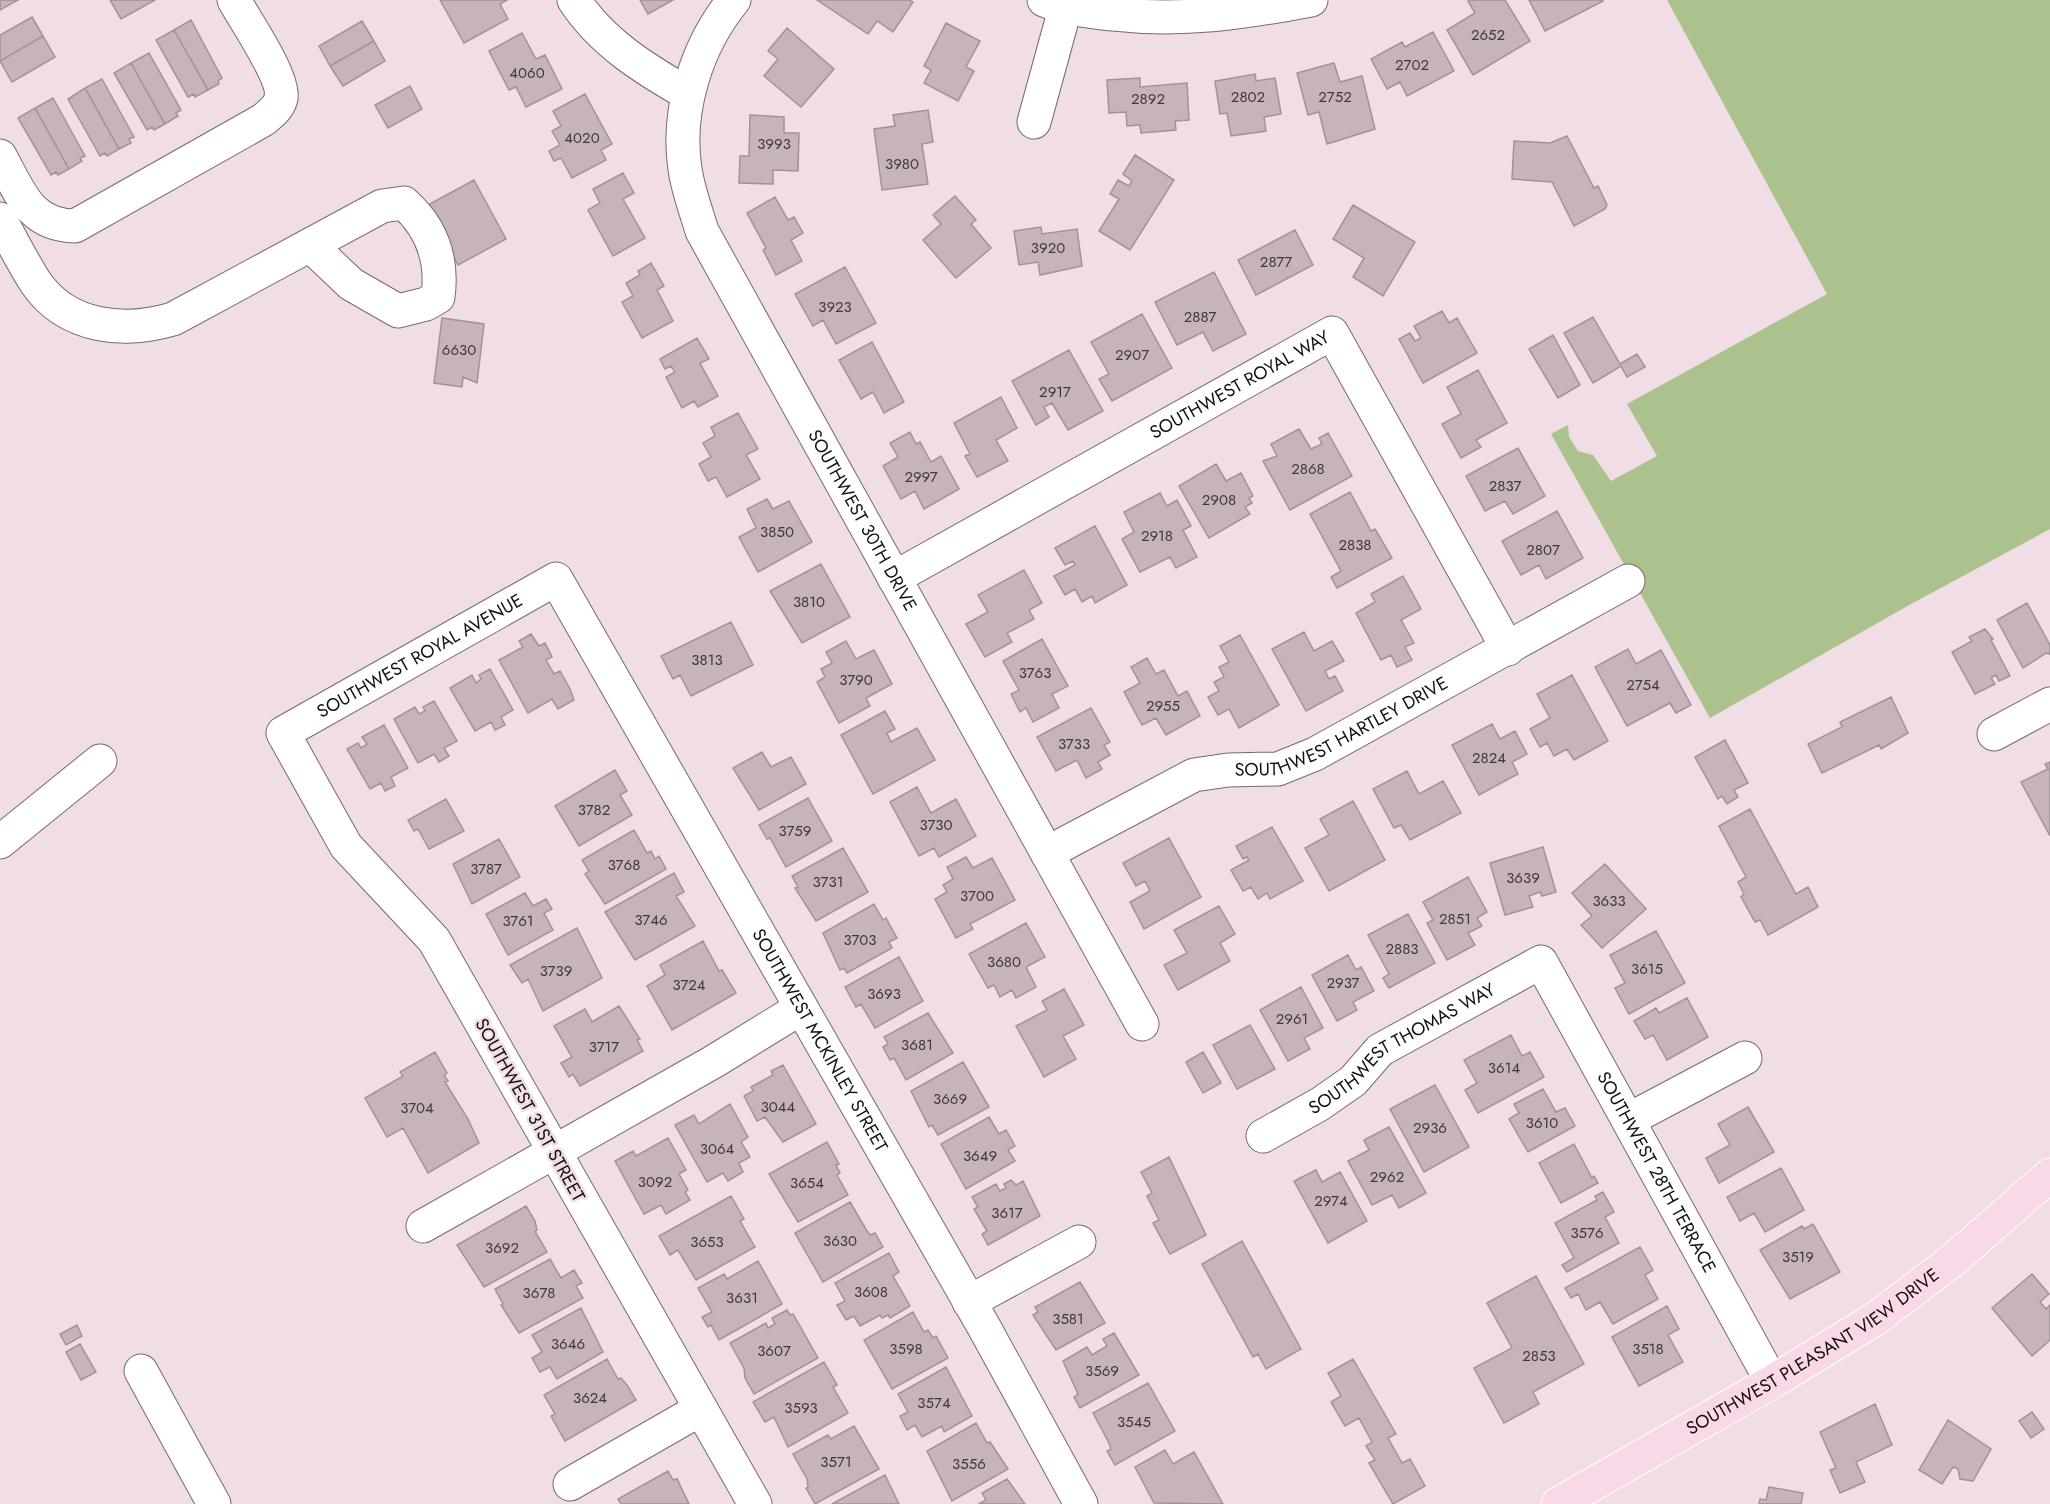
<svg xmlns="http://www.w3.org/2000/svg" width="2050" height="1504" font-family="Jost,sans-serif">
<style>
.green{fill:#abc28d}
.building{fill:#c6b3bb;stroke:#a39199;stroke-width:1.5}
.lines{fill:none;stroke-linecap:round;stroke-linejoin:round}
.minor-casing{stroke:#79696f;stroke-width:35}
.major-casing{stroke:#fff;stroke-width:35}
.minor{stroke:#fff;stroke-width:33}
.major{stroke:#f9d9e7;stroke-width:33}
.labels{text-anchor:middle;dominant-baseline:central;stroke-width:5;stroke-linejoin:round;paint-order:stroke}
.number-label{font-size:15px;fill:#42383c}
.street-label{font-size:18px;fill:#160f12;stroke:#f0dde5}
</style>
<rect width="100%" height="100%" fill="#f0dde5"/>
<path class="green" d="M1667,0h383v529l-139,75 -201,114 -159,-284 17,-9 1,12 9,14 15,4 18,26 46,-25 -30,-52 200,-110z"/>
<path class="building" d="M0,0h18l-18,10z
M110,0h45l-34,19z
M440,0h67l-7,4 8,15 -44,24z
M640,0h33l-25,14z
M817,0h92l4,2 -20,30 -16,-11 -9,13z
M1470,0h35l25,41 -57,34 -26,-45 28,-17 -7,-12z
M1529,0h73l1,1 -58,30z
M32,17l11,19 -43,25v-26z
M191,20l31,58 -4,3 1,3 -11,6 -34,-60z
M362,21l12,20 -44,25 -11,-20z
M946,23l34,18 -14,26 8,4 -16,30 -34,-18 7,-13 -7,-4z
M787,28l47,41 -33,38 -37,-31 14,-17 -10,-8z
M174,30l34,60 -13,7 -1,-3 -6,3 -32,-57z
M1433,32l21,39 -47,25 -7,-14 -13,7 -16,-30 31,-17 3,5z
M522,33l14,26 9,-4 17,34 -36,18 -10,-20 -7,3 -20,-39z
M43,36l12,21 -43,25 -12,-21z
M374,41l11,20 -42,25 -13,-20z
M149,53l32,57 -5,3 2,3 -13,8 -34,-61z
M131,63l34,61 -11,6 -2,-3 -5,3 -33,-57z
M1334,63l6,19 22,-6 13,53 -48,15 -8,-32 -11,3 -11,-42z
M1255,74l1,7 19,-3 6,36 -17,3 2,14 -35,5 -4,-23 -7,1 -5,-33z
M1140,78v9l47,-4 2,37 -14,1 1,9 -35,3 -1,-8 -13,1 -1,-14 -17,1 -2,-33z
M102,79l32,58 -5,2 2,4 -12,6 -34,-61z
M410,86l12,23 -34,19 -13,-23z
M85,88l34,61 -12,7 -2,-3 -5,3 -32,-57z
M585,94l27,50 -11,6 5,10 -34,18 -11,-20 -7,3 -5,-10 11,-6 -8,-14 9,-5 -8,-15z
M53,98l32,58 -5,2 2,3 -13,8 -34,-61z
M35,108l34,61 -11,6 -2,-3 -5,3 -33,-57z
M928,110l5,32 -11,2 6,40 -46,6 -8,-61 21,-3 -2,-11z
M750,115l34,2v16h15l-1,38 -25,-1v14l-34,-1 1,-27h9z
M1567,136l27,52 4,-2 9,19 -2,4 -31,17 -22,-44 -40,-3 2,-38 36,2z
M1135,155l39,25 -44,70 -31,-19 20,-32 -9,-5 8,-14 11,6 3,-5 -9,-7z
M623,173l11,20 -11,6 22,39 -32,18 -25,-46 12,-7 -7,-14z
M474,180l32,59 -48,26 -32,-59z
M955,196l21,24 -5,4 20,24 -35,30 -33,-38 18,-16 -8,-9z
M775,197l13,23 6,-3 9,16 -12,7 11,21 -26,14 -13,-25 3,-2 -19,-35z
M1353,205l62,37 -32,54 -30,-19 11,-19 -31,-19z
M1041,227l1,7 35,-5 5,37 -42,9 -2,-13 -19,3 -5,-34z
M1295,230l18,35 -57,30 -18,-35z
M651,263l13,23 -7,4 16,31 -31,17 -20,-36 11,-6 -7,-13 14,-8 -2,-4z
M845,267l31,56 -40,21 -13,-24 -10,6 -18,-32z
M1214,272l32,62 -33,17 -10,-19 -26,13 -22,-43z
M1442,311l7,12 8,-5 20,35 -54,30 -24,-44 11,-6 5,8 6,-3 -7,-12z
M1142,314l30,54 -60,33 -13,-22 10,-5 -18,-32z
M1593,317l27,47 17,-10 8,13 -18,10 -6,-11 -28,17 -29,-50z
M442,318l42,6 -7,59 -14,-6 -1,10 -28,-4z
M1553,335l27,50 -22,13 -29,-49z
M697,338l12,21 -9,4 18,33 -20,11 -4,-6 -12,7 -16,-31 9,-5 -4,-6 -6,3 -5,-10z
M872,342l32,60 -20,11 -11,-21 -12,7 -22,-39z
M1069,350l34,61 -35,19 -16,-27 -8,4 5,10 -13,8 -24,-44z
M1478,370l29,53 -31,17 5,7 -20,11 -19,-34 19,-10 -14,-27z
M1001,397l16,31 -21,12 12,21 -31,16 -12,-21 5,-2 -16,-31z
M738,413l20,36 -12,6 14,24 -33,18 -11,-20 -8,4 -9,-17 12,-7 -8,-14 12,-7 -4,-9z
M1299,429l12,20 11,-5 -3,-6 9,-5 24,43 -62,34 -27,-49 14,-5 -6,-12z
M910,432l6,12 4,-2 11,20 10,-6 18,33 -35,20 -9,-18 -14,8 -18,-33 15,-9 -8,-14z
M1518,448l27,48 -32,18 -8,-13 -20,10 -19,-35z
M1216,464l10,17 15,-8 12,23 -4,2 3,5 -7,4 5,7 -41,24 -30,-52z
M1350,492l21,39 4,-2 17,29 -55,30 -6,-11 10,-6 -31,-57z
M1160,493l7,13 10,-6 14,26 -8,4 14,27 -21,11 -6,-11 -30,15 -18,-33 12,-7 -10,-20z
M767,499l6,10 16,-8 23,41 -54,30 -19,-35 17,-9 -9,-19z
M1557,511l26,47 -37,21 -7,-14 -18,10 -19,-34z
M1095,526l32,59 -32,18 -3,-7 -10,6 -7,-13 -10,6 -11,-19 21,-11 -2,-4 -8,4 -10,-17z
M821,564l29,53 -48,26 -32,-52z
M1024,570l18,33 -13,7 5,9 -27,14 5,9 -27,15 -19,-33 22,-12 -10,-17z
M1403,576l18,33 -20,11 13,23 -9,4 7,13 -15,7 -6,-12 -10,5 -25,-47 19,-11 -4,-8z
M2027,603l23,42v9l-4,-1 -23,15 -26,-48z
M731,622l22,43 -62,31 -11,-21 -7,4 -12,-23z
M1985,629l8,10 -2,1 19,36 -11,5 -3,-6 -5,3 4,6 -20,10 -23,-42 20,-11 -3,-4z
M1304,632l10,19 18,-10 12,20 -19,10 4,8 6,-3 8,15 -37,20 -34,-62z
M531,634l8,12 6,-3 7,14 -6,3 8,14 6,-3 10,18 4,11 -16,9 -6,-10 -24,14 -29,-53 24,-13 -4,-6z
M1240,635l39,70 -40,23 -10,-19 -11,6 -10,-18 11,-6 -5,-9 10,-5 -5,-10 10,-5 -9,-16z
M1042,639l26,47 -16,8 7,14 -26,14 -7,-14 -6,4 -9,-18 8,-4 -16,-29z
M846,641l10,18 18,-9 18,34 -26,14 4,8 -31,17 -22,-41 8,-5 -4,-8 11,-6 -6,-11z
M1628,649l8,15 25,-14 30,55 -15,8 -6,-10 -43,23 -32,-59z
M1147,658l9,16 8,-4 14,26 9,-5 13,25 -34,19 -10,-17 -14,7 -18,-33 16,-9 -9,-16z
M490,669l23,41 -12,7 4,8 -10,5 -4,-8 -16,9 -25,-43 22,-13 4,8 5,-4 -2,-4z
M1572,675l36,66 -34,19 -7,-11 -13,7 -7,-13 -7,4 -10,-18 20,-11 -13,-24z
M1891,697l17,36 -27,16 -2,-4 -57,28 -14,-29 34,-17 -2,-5z
M434,701l23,40 -13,7 5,8 -10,6 -5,-8 -16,9 -24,-44 21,-12 4,7 6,-3 -2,-4z
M1091,708l19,34 -6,3 6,10 -12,7 4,7 -16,9 -9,-18 -21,11 -19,-34z
M885,711l10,18 -8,4 4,9 26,-14 18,32 -62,34 -32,-59z
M1492,724l8,15 15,-8 12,23 -15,8 6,12 -39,21 -27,-50z
M384,725l24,43 -17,9 4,9 -10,5 -4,-8 -11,6 -23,-40 11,-6 3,5 6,-4 -5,-7z
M1725,740l23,43 -14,7 4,7 -11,7 -5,-8 -4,3 -23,-42z
M762,752l9,15 20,-10 15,27 -47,26 -26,-42z
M2050,762v74l-29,-54 27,-13 -3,-5z
M615,770l12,21 -7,4 12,20 -53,31 -24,-40z
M1407,771l12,23 24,-13 18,32 -51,27 -9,-15 -7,3 -21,-39z
M917,787l14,26 25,-14 20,37 -37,21 -5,-9 -15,8 -29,-54z
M808,798l24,43 -46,26 -16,-29 -3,1 -8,-14z
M446,799l18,32 -35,18 -11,-20 -4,2 -6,-11z
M1353,801l32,59 -56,31 -24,-43 24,-13 -9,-16z
M1750,809l46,85 12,-7 10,20 -50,28 -8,-15 -5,2 -14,-25 3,-3 -6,-12 8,-5 -27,-51z
M1272,827l31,54 -33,18 -3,-6 -9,6 -7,-12 -8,4 -12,-21 18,-10 -2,-3 -4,2 -7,-13z
M634,830l13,23 4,-2 4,8 4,-3 7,13 -61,35 -20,-30 4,-3 -7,-11z
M1169,838l32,59 -57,32 -14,-27 20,-11 -5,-10 -9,5 -13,-23z
M499,839l21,38 -48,27 -19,-40z
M1543,847l13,45 -14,4 -2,-4 -11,4 4,11 -28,8 -15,-52z
M843,848l25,44 -52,29 -21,-33 3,-1 -6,-11z
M966,857l7,11 19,-10 23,42 -45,24 3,5 -17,9 -21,-39 12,-7 -4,-7 10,-6 -6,-12z
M1605,864l41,45 -44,39 -21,-23 11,-9 -20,-23z
M674,873l10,19 -8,4 19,30 -60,34 -30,-48z
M1468,877l19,35 -10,6 5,8 -14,7 7,12 -28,15 -20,-37 6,-3 -10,-18z
M525,893l8,13 13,-7 6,10 -8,4 9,17 -45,25 -22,-41z
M874,904l9,16 3,-2 11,20 -8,4 3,6 -45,25 -3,-5 -4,2 -17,-37z
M1219,906l16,28 -15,9 10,18 -52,29 -14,-25 23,-12 -13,-23z
M1408,914l27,49 -46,25 -6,-10 6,-4 -21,-39z
M1026,923l19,34 -19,10 10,20 -20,11 -4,-8 -12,7 -6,-12 -6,3 -19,-34z
M577,928l25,50 -59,33 -15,-32 -6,4 -12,-18z
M1656,931l29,52 -56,31 -14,-26 10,-5 -15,-28z
M703,941l16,30 3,-1 14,23 -64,37 -25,-44 18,-11 -5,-10z
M1348,955l8,15 5,-3 13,24 -21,11 4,8 -20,11 -25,-46z
M899,957l24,44 -48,27 -14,-24 -5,3 -11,-20z
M1301,987l22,41 -19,10 6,11 -22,12 -28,-51z
M1064,989l20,36 -21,11 13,23 -32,18 -28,-51 31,-16 -5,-9z
M1687,998l21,39 -41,23 -14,-25 -8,4 -11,-18 22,-13 3,5z
M619,1006l21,33 -3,1 6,11 -63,35 -7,-12 -4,3 -8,-14 11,-6 -18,-31 31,-17 7,13z
M928,1013l25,40 -47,27 -12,-22 -4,2 -7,-13 5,-3 -4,-7z
M1250,1025l25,44 -38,20 -24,-44z
M1511,1035l11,21 8,-4 14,25 -66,36 -13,-23 12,-7 -13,-23z
M435,1052l12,21 -3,2 4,6 -3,1 23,37 11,24 -51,30 -25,-45 -16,9 -22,-39 38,-22 -3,-4z
M1203,1052l18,31 -18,10 -17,-31z
M963,1062l26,45 -51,28 -6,-10 -3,2 -18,-36z
M783,1065l33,59 -33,18 -18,-25 -8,4 -13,-25 9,-5 -2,-4 22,-12 -2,-4z
M1435,1085l34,62 -45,25 -34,-63z
M1543,1089l13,23 9,-4 10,18 -47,26 -19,-33 10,-6 -5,-9z
M730,1104l18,33 -7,5 9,15 -11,6 4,9 -15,9 -5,-8 -16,9 -32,-57 19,-10 5,9z
M1748,1107l26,45 -55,31 -13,-25 24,-13 -12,-21z
M989,1117l10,17 7,-4 9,16 -7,4 7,11 -49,28 -25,-45z
M1389,1127l37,66 -27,15 -7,-13 -20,10 -24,-44 21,-11 -5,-10z
M668,1138l18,32 -7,4 9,16 -3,2 5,8 -24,14 -5,-9 -17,9 -29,-53 18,-10 3,5z
M827,1142l12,22 -3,1 4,8 -3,2 11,20 -50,27 -29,-48z
M1574,1144l18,34 2,-2 4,7 -37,20 -22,-40z
M1169,1157l37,78 -36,19 -17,-31 6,-3 -12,-24 5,-3 -11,-21z
M1781,1168l23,42 -39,22 -11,-19 -14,8 -13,-24z
M1316,1170l6,12 18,-10 27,49 -39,22 -34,-62z
M1011,1180l5,5 7,-4 17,35 -52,29 -6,-11 5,-3 -13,-22 4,-2 -6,-10 24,-13 4,7 6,-3 -2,-4z
M1603,1192l11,20 -9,5 14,26 -52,29 -5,-7 12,-7 -19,-35 42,-23 -2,-4z
M731,1196l13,23 -4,2 15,26 -59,33 -18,-30 -8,5 -11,-19z
M850,1202l17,29 3,4 5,-2 8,14 -60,35 -28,-49z
M526,1206l9,15 2,9 -2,1 12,21 -63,35 -27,-42z
M1813,1224l27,48 -50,27 -30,-49 42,-24 2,3z
M1242,1241l59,108 -35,20 -8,-15 -5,3 -51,-93z
M1640,1247l13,23 -8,5 13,24 -45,25 -13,-22 -14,8 -8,-16 -7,4 -6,-10z
M889,1253l10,19 -6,4 17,30 -20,12 -2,-3 -6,3 -2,-3 -20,11 -6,-10 -8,4 -9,-15 8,-4 -10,-18z
M550,1259l11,19 13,-8 8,13 -6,3 7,12 -64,35 -18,-28 2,-1 -8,-15z
M758,1261l24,43 -63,36 -8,-15 -3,2 -6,-10 10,-5 -14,-24 26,-14 3,5z
M2032,1274l17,20 -9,8 6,7 4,-4v35l-18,16 -40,-48z
M1536,1276l48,88 -51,28 6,12 -35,19 -30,-55 38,-20 -25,-45z
M1080,1282l25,41 -49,27 -23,-35 5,-3 -3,-5z
M1667,1306l12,23 -11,6 15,27 -44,24 -27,-49z
M581,1308l22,44 -46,27 -7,-12 -10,5 -8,-14 10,-6 -10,-17z
M787,1310l3,5 3,-1 25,44 -64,36 -9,-16 -1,-10 -14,-25 36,-20 2,5 7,-4 -3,-6z
M913,1312l11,20 4,-2 5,8 3,-2 12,22 -56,31 -28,-49z
M77,1325l5,11 -16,9 -6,-11z
M1114,1333l25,42 -59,33 -6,-11 4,-3 -15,-33 24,-14 5,8 15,-9 -4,-7z
M80,1344l16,28 -15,8 -15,-28z
M607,1359l11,20 3,-1 6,7 9,15 -71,41 -14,-25 4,-2 -11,-19z
M1353,1359l43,75 -8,4 14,25 8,-4 15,27 -32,18 -24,-41 6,-3 -9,-14 6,-4 -13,-24 -14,8 -14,-24 10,-6 -13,-23z
M824,1362l13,23 -4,2 15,26 -60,34 -14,-30 -9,5 -12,-20z
M946,1367l26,49 -28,16 -2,-6 -20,11 -7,-12 -8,5 -7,-14 8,-4 -10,-18z
M1148,1383l27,48 -60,34 -8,-14 4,-2 -2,-6 -16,-30z
M1875,1404l17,41 -36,17 9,20 -25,11 -10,-23 6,-2 -16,-36z
M2032,1412l12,17 -13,9 -12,-17z
M1948,1420l43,29 -18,32 -13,-2 -2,-10 -5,-2 -11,17 -23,-14z
M976,1423l11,20 3,-1 18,27 -56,32 -25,-50z
M854,1426l25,43 -64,35 -9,-16 2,-1 -1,-8 -14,-25 35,-19 3,4z
M1165,1450l8,14 21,-12 29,52 -69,-1 -19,-36z
M668,1471l5,9 4,-1 12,25h-68l-3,-5z
M885,1475l14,29h-67z
M1007,1479l18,25h-46l7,-4 -4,-7z
M1769,1487l34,6 -2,11h-42l1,-5 6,1z"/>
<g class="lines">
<defs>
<g id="minor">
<path d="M574,0c28,43 71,69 114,94"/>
<path id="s1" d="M734,0c-37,45 -58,110 -49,169 3,21 11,42 17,62l440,793"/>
<path d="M1044,0c22,9 44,11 67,14 72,8 130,-1 200,-14"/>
<path d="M1034,122l31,-113"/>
<path d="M0,156c20,36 29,69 75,70l188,-106c7,-6 16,-12 18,-22 4,-20 -36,-78 -47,-98"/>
<path d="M0,219c12,22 23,44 36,64 32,46 89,50 137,36l209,-113 22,-3c28,25 39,57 34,94l-12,7 -28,7 -47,-27 -41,-39"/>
<path id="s2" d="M894,578l438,-245 176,316"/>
<path d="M1994,734l56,-30"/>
<path d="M0,842l100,-81"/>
<path id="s3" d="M1047,853l147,-78 34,-5 50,-1 37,-15 313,-173"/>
<path d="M1630,1119l115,-61"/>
<path id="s4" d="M1263,1136l57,-32 33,-23 27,-31 161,-88 231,420"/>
<path d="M423,1226l290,-164 88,-54"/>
<path d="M969,1302l110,-60"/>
<path d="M141,1371l73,133"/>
<path d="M570,1484l131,-75"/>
<path id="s5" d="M755,1504l-321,-564 -88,-94 -63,-113 273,-154 428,748 97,177"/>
</g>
<g id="major">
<path id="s6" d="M1558,1504l214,-122 103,-63 78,-59 97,-85"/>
</g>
</defs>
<use href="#minor" class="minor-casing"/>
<use href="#major" class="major-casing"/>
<use href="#minor" class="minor"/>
<use href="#major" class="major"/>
</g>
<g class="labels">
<g class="number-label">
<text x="1488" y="35">2652</text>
<text x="1412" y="65">2702</text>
<text x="527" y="73">4060</text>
<text x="1248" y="97">2802</text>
<text x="1335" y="97">2752</text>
<text x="1148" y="99">2892</text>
<text x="582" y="138">4020</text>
<text x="774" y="144">3993</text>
<text x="902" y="164">3980</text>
<text x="1048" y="248">3920</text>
<text x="1276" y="262">2877</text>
<text x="835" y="307">3923</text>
<text x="1200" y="317">2887</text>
<text x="459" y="350">6630</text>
<text x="1132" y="355">2907</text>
<text x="1055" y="392">2917</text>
<text x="1308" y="469">2868</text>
<text x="921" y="477">2997</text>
<text x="1505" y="486">2837</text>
<text x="1219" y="500">2908</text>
<text x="777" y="532">3850</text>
<text x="1157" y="536">2918</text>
<text x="1355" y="545">2838</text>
<text x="1543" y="550">2807</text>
<text x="809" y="602">3810</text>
<text x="707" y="660">3813</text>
<text x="1035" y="673">3763</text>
<text x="856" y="680">3790</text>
<text x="1643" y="685">2754</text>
<text x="1163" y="706">2955</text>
<text x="1074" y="744">3733</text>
<text x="1489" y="758">2824</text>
<text x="594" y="810">3782</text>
<text x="936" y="825">3730</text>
<text x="795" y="831">3759</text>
<text x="624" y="865">3768</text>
<text x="486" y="869">3787</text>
<text x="1523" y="878">3639</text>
<text x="828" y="882">3731</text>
<text x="977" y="896">3700</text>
<text x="1609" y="901">3633</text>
<text x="1455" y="919">2851</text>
<text x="651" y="920">3746</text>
<text x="518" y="921">3761</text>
<text x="860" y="940">3703</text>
<text x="1402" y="949">2883</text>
<text x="1004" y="962">3680</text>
<text x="1647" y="969">3615</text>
<text x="556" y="971">3739</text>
<text x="1343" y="983">2937</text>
<text x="689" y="985">3724</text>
<text x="884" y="994">3693</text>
<text x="1292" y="1019">2961</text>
<text x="917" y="1045">3681</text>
<text x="604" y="1047">3717</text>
<text x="1504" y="1068">3614</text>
<text x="950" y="1099">3669</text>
<text x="778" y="1107">3044</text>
<text x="417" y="1108">3704</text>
<text x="1542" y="1123">3610</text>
<text x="1430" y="1128">2936</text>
<text x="717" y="1149">3064</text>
<text x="980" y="1156">3649</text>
<text x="1387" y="1177">2962</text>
<text x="655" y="1182">3092</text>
<text x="807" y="1183">3654</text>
<text x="1331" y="1201">2974</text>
<text x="1007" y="1213">3617</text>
<text x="1587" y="1233">3576</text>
<text x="840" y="1241">3630</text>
<text x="707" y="1242">3653</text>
<text x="502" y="1248">3692</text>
<text x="1798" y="1257">3519</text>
<text x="871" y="1292">3608</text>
<text x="539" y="1293">3678</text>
<text x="742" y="1298">3631</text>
<text x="1068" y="1319">3581</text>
<text x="568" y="1344">3646</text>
<text x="906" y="1349">3598</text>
<text x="1648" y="1349">3518</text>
<text x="774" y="1351">3607</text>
<text x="1539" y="1356">2853</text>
<text x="1102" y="1371">3569</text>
<text x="590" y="1398">3624</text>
<text x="934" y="1403">3574</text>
<text x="801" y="1408">3593</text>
<text x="1134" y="1422">3545</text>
<text x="836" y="1462">3571</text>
<text x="969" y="1464">3556</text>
</g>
<g class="street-label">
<text stroke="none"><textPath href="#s2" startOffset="396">SOUTHWEST ROYAL WAY</textPath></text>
<text stroke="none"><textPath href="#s1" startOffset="576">SOUTHWEST 30TH DRIVE</textPath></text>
<text stroke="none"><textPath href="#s5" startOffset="1064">SOUTHWEST ROYAL AVENUE</textPath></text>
<text stroke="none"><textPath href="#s3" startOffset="324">SOUTHWEST HARTLEY DRIVE</textPath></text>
<text stroke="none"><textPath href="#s5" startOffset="1752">SOUTHWEST MCKINLEY STREET</textPath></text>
<text stroke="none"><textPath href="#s4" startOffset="165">SOUTHWEST THOMAS WAY</textPath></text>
<text transform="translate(530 1110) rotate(61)">SOUTHWEST 31ST STREET</text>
<text stroke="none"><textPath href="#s4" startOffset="570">SOUTHWEST 28TH TERRACE</textPath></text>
<text stroke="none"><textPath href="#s6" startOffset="297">SOUTHWEST PLEASANT VIEW DRIVE</textPath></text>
</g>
</g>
</svg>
